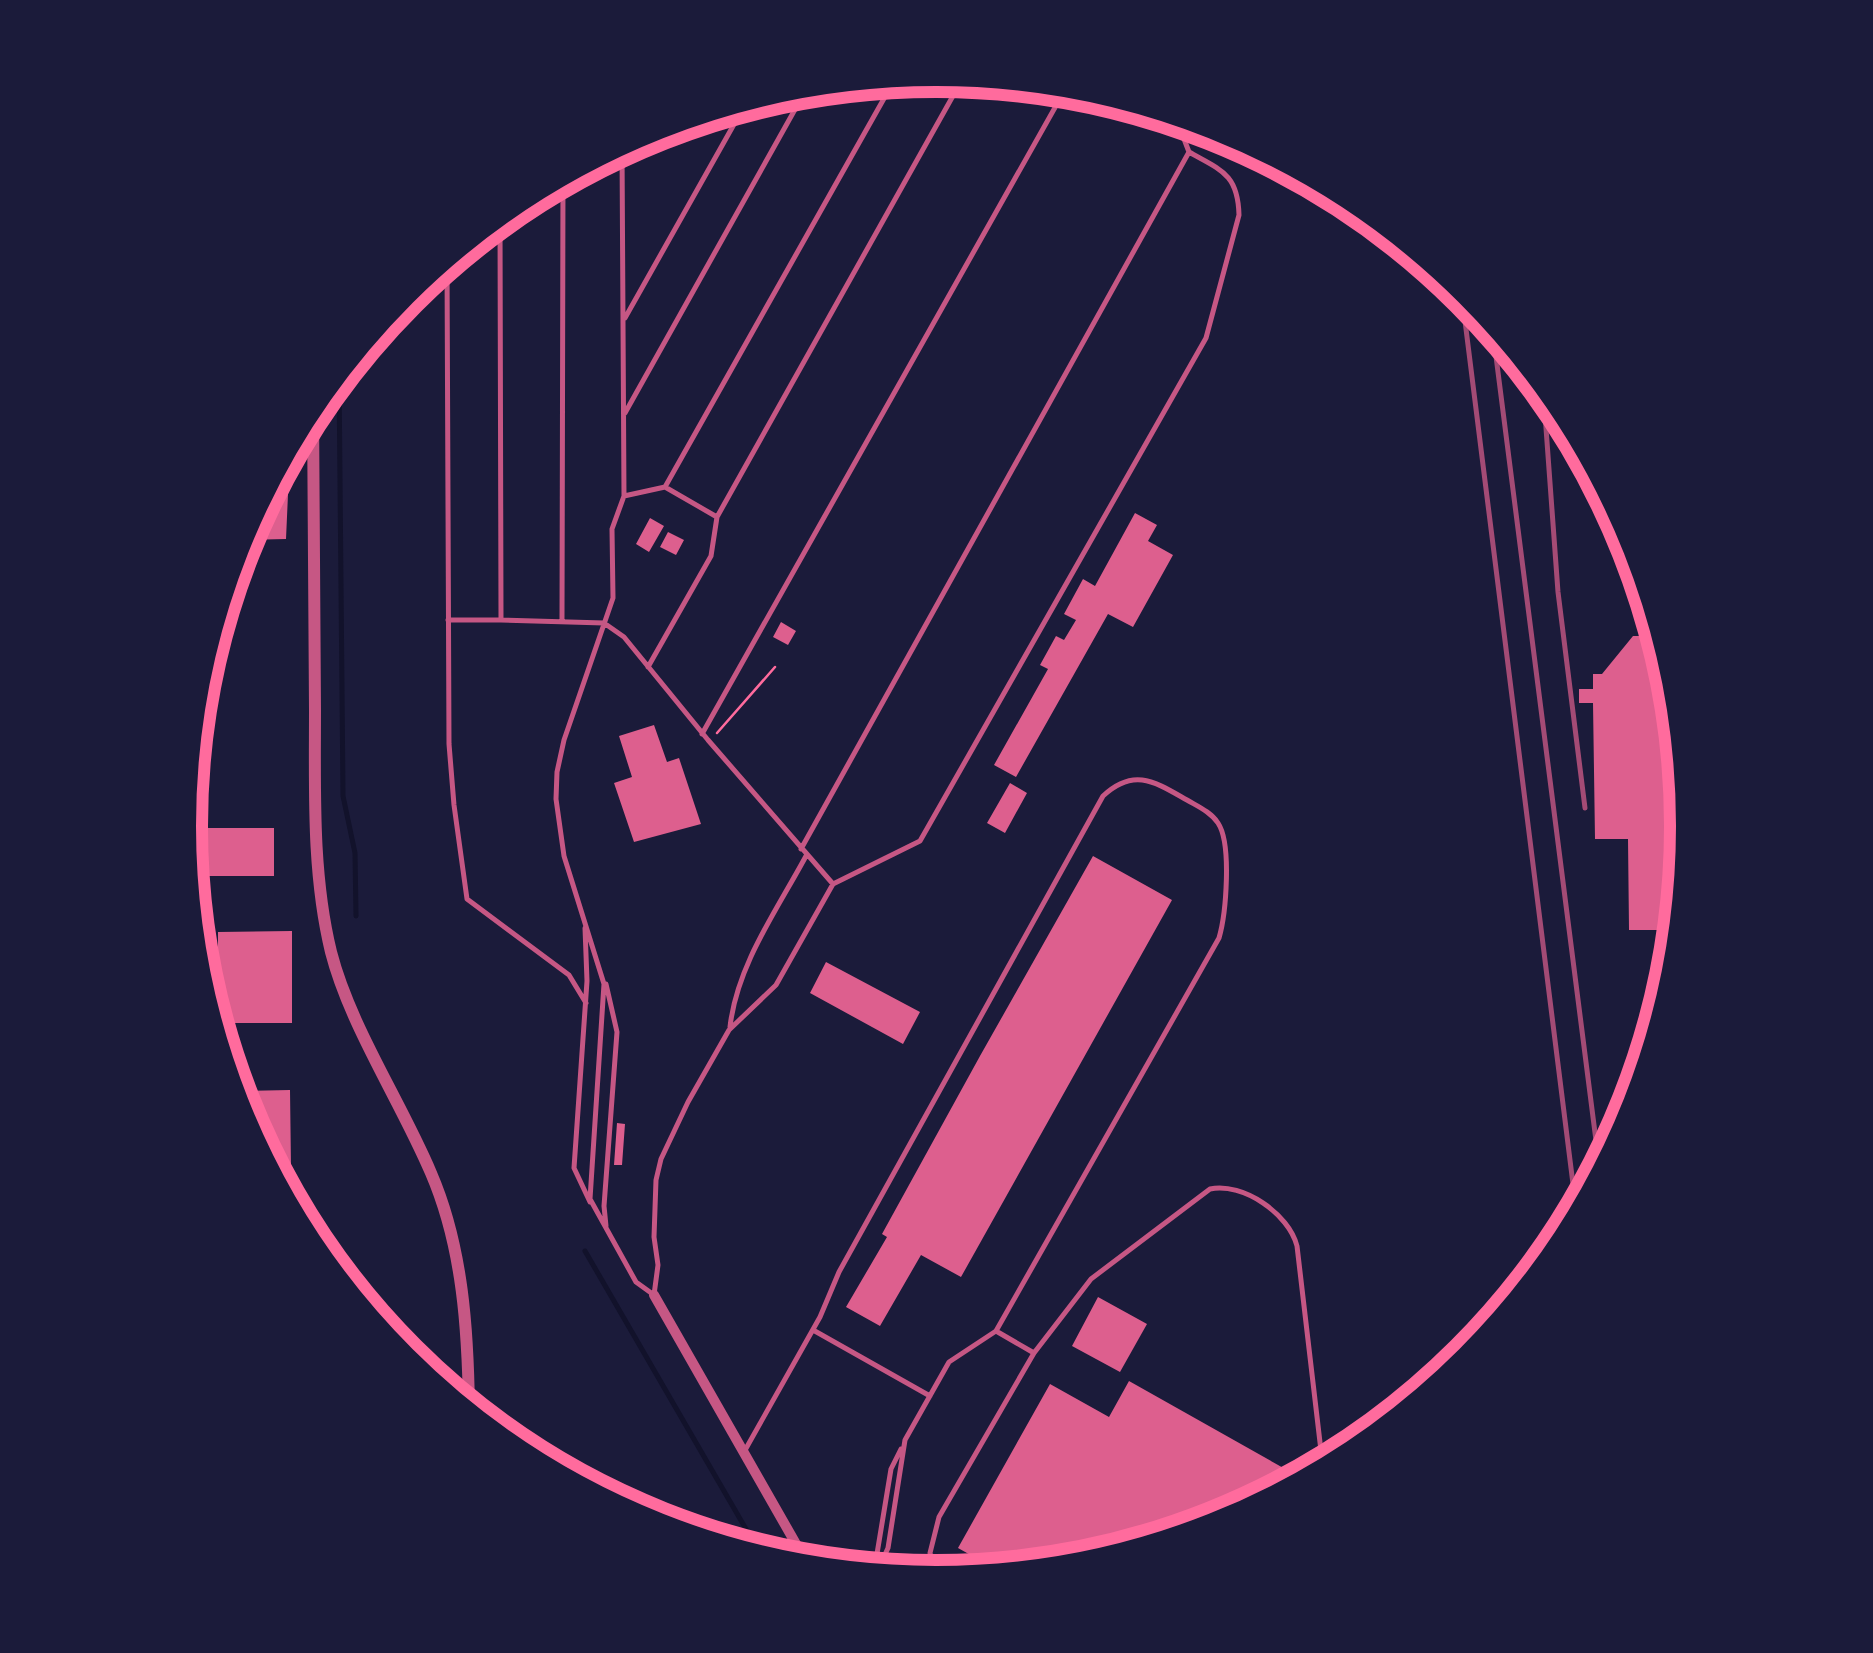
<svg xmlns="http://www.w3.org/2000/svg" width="1873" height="1653" font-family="'Source Serif 4',serif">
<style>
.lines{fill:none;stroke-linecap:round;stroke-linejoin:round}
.stream{stroke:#12122b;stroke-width:5}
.building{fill:#dd5f8e}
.path{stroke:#ff6b9d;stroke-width:2.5}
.service{stroke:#c65784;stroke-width:5}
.minor{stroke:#c65784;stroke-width:10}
.tertiary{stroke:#c65784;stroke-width:12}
.rail{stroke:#a44b75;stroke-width:5}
.rim{fill:none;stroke:#ff6b9d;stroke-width:12}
</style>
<rect width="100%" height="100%" fill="#1b1b3a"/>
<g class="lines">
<path class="stream" d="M339,375l4,421 12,57 1,63
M585,1251l176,304"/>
</g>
<path class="building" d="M290,450l-4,89 -44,1v-2z
M1135,513l22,12 -9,16 25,14 -40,72 -25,-13 -92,163 -22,-12 54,-96 -8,-4 16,-29 8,4 12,-20 -12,-6 19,-35 12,7z
M650,518l14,8 -15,26 -13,-8z
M668,532l16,8 -8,15 -16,-8z
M781,622l15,9 -8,14 -15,-8z
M1633,636h27l14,44 4,49 -1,201h-48l-1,-91h-33l-2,-136h-14v-14h14v-15h9z
M654,725l13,37 12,-4 22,66 -67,18 -20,-59 18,-6 -13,-41z
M1010,783l17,10 -22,40 -18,-10z
M185,828h89v48h-84z
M1093,856l79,44 -211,377 -40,-22 -41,71 -34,-19 41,-70 -5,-3 98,-178z
M292,931v92h-77l-17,-65h20v-26z
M826,962l94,50 -17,32 -93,-51z
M290,1090l1,78 -20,1 -29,-55 -7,-23z
M617,1123l8,1 -3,41h-8z
M1098,1297l49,27 -27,48 -48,-26z
M1129,1381l174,98 -79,42 -141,43 -82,8 -43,-24 92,-164 59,33z"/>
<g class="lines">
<path class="path" d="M717,733l58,-66"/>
<path class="service" d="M1176,118l13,34
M622,147l2,349 -12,33 1,69 -49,142 -7,32 -1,27 8,57 40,128 -14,215 46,83 18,13 4,-30 -4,-28 2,-57 5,-21 27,-57 41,-72 47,-45 57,-101 87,-43 286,-503 33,-123c-1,-41 -18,-45 -50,-63l-388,697
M624,156l8,-15
M447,261l2,483 5,61 13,94 102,76 17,28
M625,318l121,-215
M625,413l182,-325
M665,487l52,30
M624,496l41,-9 230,-408
M448,620h53l-1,-402
M501,620l103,3 20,14 84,103 125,144
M562,621l1,-443
M648,667l63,-111 6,-39 246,-439
M702,734l364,-646
M585,928l2,53 -13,187 16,34
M606,984l11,48 -13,174 2,20
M730,1027c7,-62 47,-117 76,-171
M813,1330l117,66
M996,1331l38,22
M744,1452l76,-135 19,-45 264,-476c31,-29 52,-14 84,4 10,6 24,12 31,23 14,21 8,91 1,115l-223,393 -47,31 -44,78 -17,108 -11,24
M874,1572l17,-103 10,-20
M937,1578l-7,-25 9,-36 95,-164 57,-74 119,-90c33,-7 79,25 87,57l26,222"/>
<path class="minor" d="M654,1295l154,270"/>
<path class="tertiary" d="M313,407c1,101 1,203 2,304 0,80 -3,163 16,241 19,74 70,150 100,221 32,74 37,158 38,237"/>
<path class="rail" d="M1461,289l116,927
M1492,325l108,847
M1543,387l15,205 27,216"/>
</g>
<path d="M0 0H1873V1653H0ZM202 826a734 734 0 1 1 1468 0a734 734 0 1 1-1468 0Z" fill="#1b1b3a" fill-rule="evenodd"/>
<path class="rim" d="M202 826a734 734 0 1 1 1468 0a734 734 0 1 1-1468 0Z"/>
</svg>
